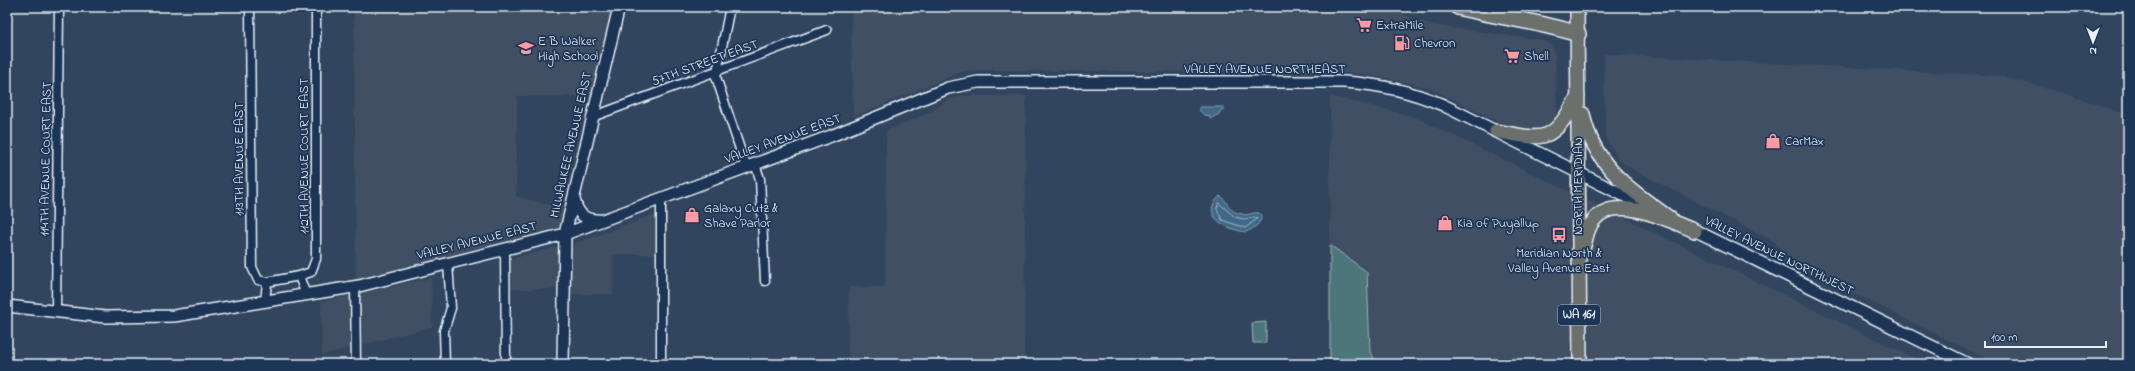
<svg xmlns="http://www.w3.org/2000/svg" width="2135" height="371" font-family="'Indie Flower',sans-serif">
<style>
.built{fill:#415063}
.green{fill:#4d767a;stroke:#9ab4b9}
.water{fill:#406888;stroke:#839fb5}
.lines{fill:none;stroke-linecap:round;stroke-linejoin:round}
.shore{stroke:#a5bacb;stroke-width:1}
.street-casing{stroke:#e8f1f8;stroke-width:11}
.secondary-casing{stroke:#e8f1f8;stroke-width:14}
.primary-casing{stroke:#e8f1f8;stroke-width:16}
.highway-casing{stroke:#e8f1f8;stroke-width:18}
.street{stroke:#1d3557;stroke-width:8}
.secondary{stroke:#1d3557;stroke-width:11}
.primary{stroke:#6c706d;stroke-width:13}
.highway{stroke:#6c706d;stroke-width:15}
.rail{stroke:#e8f1f8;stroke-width:2.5}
.labels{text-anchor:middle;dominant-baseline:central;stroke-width:3.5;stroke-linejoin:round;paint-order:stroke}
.shield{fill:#1d3557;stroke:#abb9c8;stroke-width:1}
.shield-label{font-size:12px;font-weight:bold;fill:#e8f1f8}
.poi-label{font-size:13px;fill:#e8f1f8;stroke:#1d3557;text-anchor:start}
.street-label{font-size:13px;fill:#e8f1f8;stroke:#1d3557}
</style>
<rect width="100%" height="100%" fill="#32455e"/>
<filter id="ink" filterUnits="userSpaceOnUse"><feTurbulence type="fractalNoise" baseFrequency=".025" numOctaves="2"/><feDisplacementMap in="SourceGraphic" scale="8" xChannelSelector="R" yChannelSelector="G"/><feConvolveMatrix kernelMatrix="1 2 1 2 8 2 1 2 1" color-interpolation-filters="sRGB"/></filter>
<g filter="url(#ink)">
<path class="built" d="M354,7h265l-22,89h-80l-1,100 51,14 -4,16 -207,54z
M851,7h532l48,18 111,15 9,5 4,8 2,61 -3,12 -9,5h-20l-22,-7 -75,-37 -69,-14 -378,-3 -18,1 -110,46z
M1604,54l397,22 62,17 65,22v249h-131l-197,-97 -27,-26 -139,-71 -15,-10 -14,-23z
M963,96h63l-2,268h-176l1,-77h36l1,-156 45,-19 18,-13z
M1330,96l85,21 512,247h-549l-8,-12 -3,-80 -37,-27z
M667,210v44h-54v40h-42l-1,-45 4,-5z
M557,247l1,42h-47l-1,-30z
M431,278l1,49 -110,28 -1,-53z"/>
<path class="green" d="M1330,245l37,27 3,80 8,12h-48z
M1266,322v21h-13l-1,-20z"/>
<path class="water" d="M1199,107h25v3h-3l-2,4 -9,5v-3l-6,-1 -5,-5z
M1220,196c8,4 7,16 22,18 6,2 11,-2 17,-1l2,2c1,9 -8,14 -15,17 -18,-2 -48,-16 -26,-36z"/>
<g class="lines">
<path class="shore" d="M1219,203l16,14 9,2 11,-2 2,2 -12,9 -23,-8 -5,-11z"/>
<defs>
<path id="street" d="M250,7l2,260 6,13 9,2 -2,20
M730,7l-14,70 30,90
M592,117l235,-87
M755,164l5,15 5,102
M505,249l1,115
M267,282l32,-6
M355,287l1,77
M306,295l-7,-19 12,-4 5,-13v-252
M56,312l3,-305
M445,363l-1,-32 7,-23 -3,-45
M661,364v-166"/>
<path id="secondary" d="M574,199c3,13 9,22 24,21
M1688,227l280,137
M7,306l98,11 69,-1 185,-30 206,-52 266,-98 117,-48 30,-6h365c35,2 68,9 100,23l208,104
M563,364l2,-130 54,-227"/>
<path id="primary" d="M1577,7l3,357
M1583,114c11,53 47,75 88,105
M1496,131c51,10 56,12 82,-35
M1583,249c3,-9 4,-21 11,-29 21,-27 76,1 101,11"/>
<path id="highway" d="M1458,7c40,10 80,14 120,27"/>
</defs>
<use href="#street" class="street-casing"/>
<use href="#secondary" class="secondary-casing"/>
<use href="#primary" class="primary-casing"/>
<use href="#highway" class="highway-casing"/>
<use href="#street" class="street"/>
<use href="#secondary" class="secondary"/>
<use href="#primary" class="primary"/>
<use href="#highway" class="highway"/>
<path class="rail" d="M7,363l3,1"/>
</g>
</g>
<defs>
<symbol id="supermarket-bare" viewBox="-9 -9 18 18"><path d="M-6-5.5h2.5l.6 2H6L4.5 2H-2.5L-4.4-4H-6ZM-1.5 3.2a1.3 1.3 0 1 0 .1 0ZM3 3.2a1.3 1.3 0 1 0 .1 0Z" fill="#ff9aa2" stroke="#1d3557" stroke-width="2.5" paint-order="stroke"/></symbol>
<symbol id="fuel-bare" viewBox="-9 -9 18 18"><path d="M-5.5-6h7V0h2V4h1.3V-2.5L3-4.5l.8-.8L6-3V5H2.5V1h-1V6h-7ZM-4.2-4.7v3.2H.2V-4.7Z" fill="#ff9aa2" stroke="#1d3557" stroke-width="2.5" paint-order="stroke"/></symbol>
<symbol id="school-bare" viewBox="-9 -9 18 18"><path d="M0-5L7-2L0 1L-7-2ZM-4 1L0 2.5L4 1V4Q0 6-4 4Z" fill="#ff9aa2" stroke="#1d3557" stroke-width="2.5" paint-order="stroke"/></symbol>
<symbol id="shop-bare" viewBox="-9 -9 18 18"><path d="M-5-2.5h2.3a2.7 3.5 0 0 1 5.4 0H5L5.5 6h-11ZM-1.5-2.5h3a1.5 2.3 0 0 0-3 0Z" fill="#ff9aa2" stroke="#1d3557" stroke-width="2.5" paint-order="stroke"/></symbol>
<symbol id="bus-bare" viewBox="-9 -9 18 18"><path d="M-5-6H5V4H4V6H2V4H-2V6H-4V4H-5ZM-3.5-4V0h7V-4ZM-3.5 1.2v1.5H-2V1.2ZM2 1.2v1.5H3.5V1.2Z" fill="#ff9aa2" stroke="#1d3557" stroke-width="2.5" paint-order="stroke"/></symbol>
</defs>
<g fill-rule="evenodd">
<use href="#supermarket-bare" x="1353" y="14" width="22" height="22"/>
<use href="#fuel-bare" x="1391" y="32" width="22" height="22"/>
<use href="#school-bare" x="515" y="37" width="22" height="22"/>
<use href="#supermarket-bare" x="1501" y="45" width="22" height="22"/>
<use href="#shop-bare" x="1762" y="130" width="22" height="22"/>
<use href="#shop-bare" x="681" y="204" width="22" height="22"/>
<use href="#shop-bare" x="1434" y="212" width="22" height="22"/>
<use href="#bus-bare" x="1548" y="224" width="22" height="22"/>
</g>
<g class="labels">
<rect class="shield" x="1558" y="305" width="42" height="20" rx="3"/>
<g class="shield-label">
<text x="1579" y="315">WA 161</text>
</g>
<g class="poi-label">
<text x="1376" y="25">ExtraMile</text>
<text x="538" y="41">E B Walker<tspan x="538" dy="15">High School</tspan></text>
<text x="1414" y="43">Chevron</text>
<text x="1524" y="56">Shell</text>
<text x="1785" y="141">CarMax</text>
<text x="704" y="208">Galaxy Cutz &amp;<tspan x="704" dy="15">Shave Parlor</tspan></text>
<text x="1457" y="223">Kia of Puyallup</text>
<text x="1559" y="253" text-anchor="middle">Meridian North &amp;<tspan x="1559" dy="15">Valley Avenue East</tspan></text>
</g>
<g class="street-label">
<text transform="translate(705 63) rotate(-20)">57TH STREET EAST</text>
<text x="1265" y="69">VALLEY AVENUE NORTHEAST</text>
<text transform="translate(783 139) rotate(-20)">VALLEY AVENUE EAST</text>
<text transform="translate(571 145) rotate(-77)">MILWAUKEE AVENUE EAST</text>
<text transform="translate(304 156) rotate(-90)">112TH AVENUE COURT EAST</text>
<text transform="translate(46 159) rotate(-89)">114TH AVENUE COURT EAST</text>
<text transform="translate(239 159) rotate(-90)">113TH AVENUE EAST</text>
<text transform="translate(1578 186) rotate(-90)">NORTH MERIDIAN</text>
<text transform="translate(477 241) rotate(-14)">VALLEY AVENUE EAST</text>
<text transform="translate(1779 256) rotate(26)">VALLEY AVENUE NORTHWEST</text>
</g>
</g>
<rect width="2135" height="371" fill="none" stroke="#1d3557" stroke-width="24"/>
<rect x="12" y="12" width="2111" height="347" fill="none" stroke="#e8f1f8" stroke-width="1.5" filter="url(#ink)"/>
<g transform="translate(2093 42) rotate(180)" stroke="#1d3557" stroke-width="3" paint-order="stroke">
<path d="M0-3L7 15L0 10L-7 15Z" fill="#e8f1f8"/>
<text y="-6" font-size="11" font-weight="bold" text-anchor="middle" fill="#e8f1f8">N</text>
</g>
<path d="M1985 341v6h121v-6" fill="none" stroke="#e8f1f8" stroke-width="2"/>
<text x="1991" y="341" font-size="12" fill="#e8f1f8" stroke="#1d3557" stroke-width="3" paint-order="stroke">100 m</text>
</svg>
